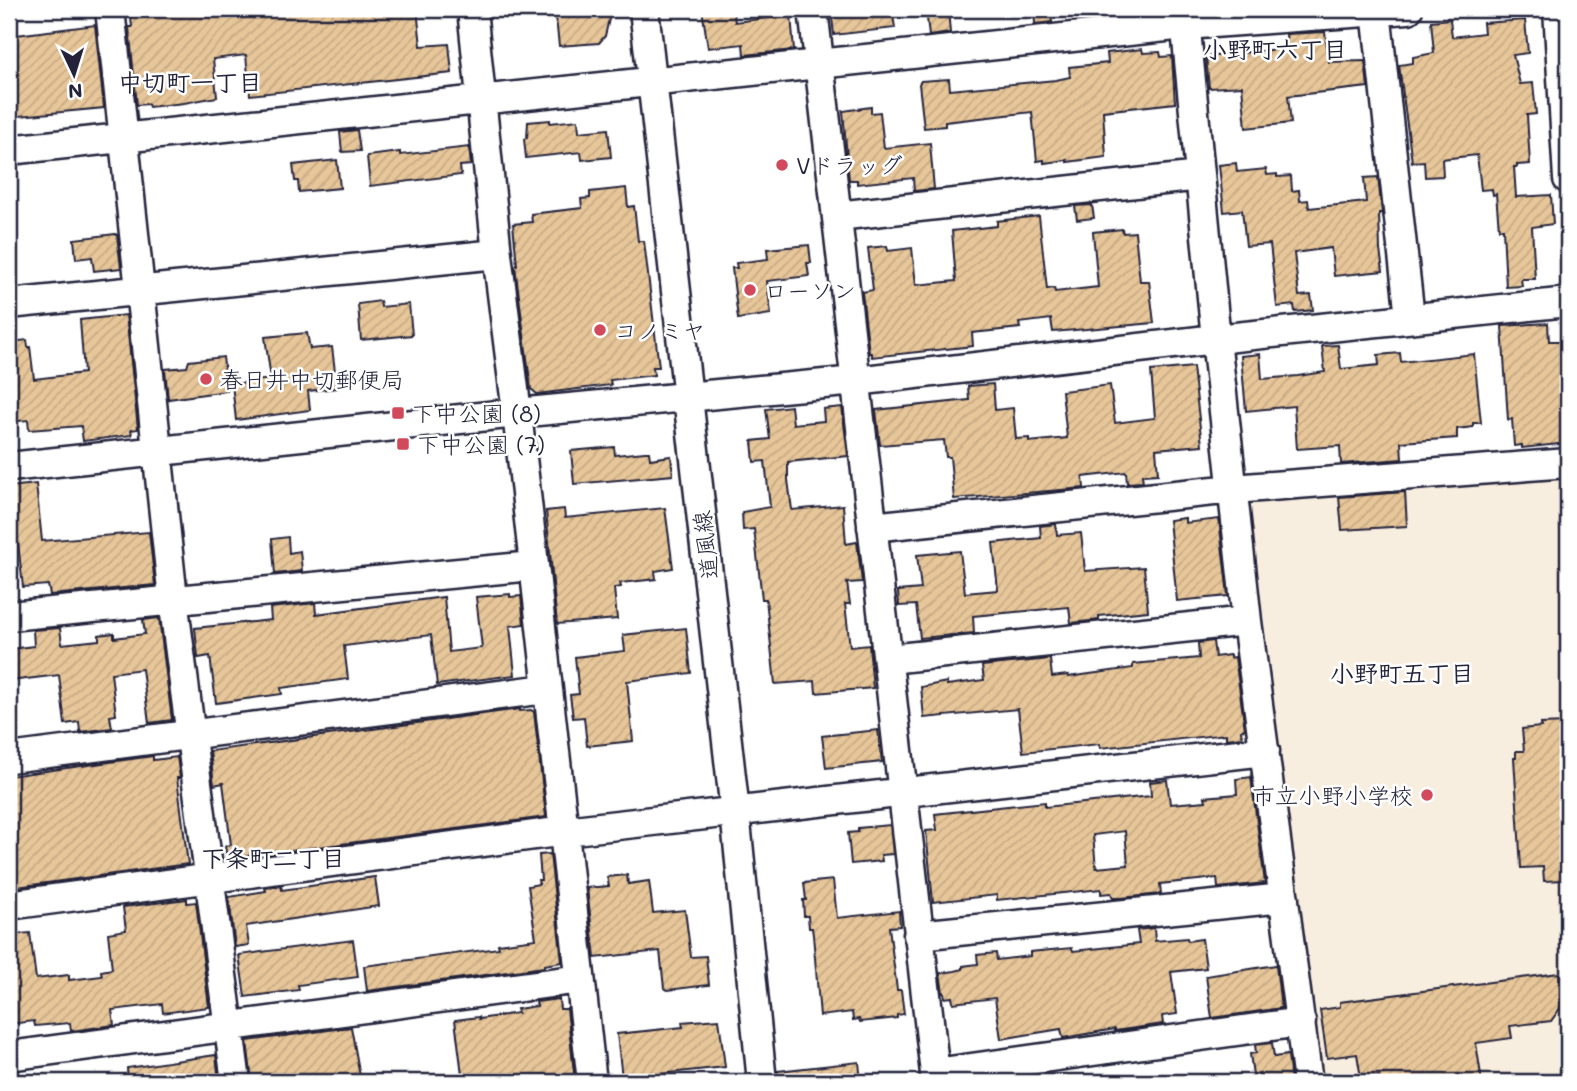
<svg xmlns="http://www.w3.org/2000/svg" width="1577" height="1091" font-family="Mali,'Klee One',sans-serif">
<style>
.built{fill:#f8eee0}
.building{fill:url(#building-hatch);stroke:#22223b;stroke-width:2;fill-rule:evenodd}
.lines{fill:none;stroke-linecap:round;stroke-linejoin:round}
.minor-casing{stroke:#22223b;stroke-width:33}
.minor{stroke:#fff;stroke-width:28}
.poi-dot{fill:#d1495b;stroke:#fff;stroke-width:2.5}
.labels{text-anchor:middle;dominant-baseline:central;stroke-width:5;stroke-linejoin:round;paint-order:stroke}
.poi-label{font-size:23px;fill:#22223b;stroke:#fff;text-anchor:start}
.street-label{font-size:23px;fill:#22223b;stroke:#fff}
.neighbourhood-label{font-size:24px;font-weight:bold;fill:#22223b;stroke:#fff}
</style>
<defs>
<pattern id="building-hatch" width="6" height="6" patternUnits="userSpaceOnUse" patternTransform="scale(1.75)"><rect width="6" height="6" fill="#e7c699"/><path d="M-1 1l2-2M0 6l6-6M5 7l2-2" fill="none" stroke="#c6aa85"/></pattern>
</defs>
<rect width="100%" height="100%" fill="#fff"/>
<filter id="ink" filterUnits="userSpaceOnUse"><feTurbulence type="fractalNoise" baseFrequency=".0143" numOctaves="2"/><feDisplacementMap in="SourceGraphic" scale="14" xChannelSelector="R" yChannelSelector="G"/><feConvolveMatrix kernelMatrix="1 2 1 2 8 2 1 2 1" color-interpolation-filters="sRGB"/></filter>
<g filter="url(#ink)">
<path class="built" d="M1566,479l2,3v600h-247l-71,-574 7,-8z"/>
<path class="building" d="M130,9h103l1,5 59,-5h124l4,37 28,-2 3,29 -202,22 -4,-40 -33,4 4,38 -33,6 -35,4 -1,-3 -11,1 -8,-78h3z
M555,9h51l3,10 -4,17 -6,7 -40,3z
M702,9h31l2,13 56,-7 3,35 -50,5 -1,-11 -35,4z
M831,9h61l3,19 -61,7z
M926,9h22l2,24 -21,3z
M1034,9h17l1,13 -17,2z
M1450,19l2,18 32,-4 -1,-10 42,-3 3,33 -15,2 7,29 13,-1 3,31 -9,1 3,49 -13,1v2h-3l2,30 35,-2 2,29 -21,3 3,52h-14l1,7 -16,1 -3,-58h-4l-3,-35 -3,1 -1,-6 -11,1 -4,-35 -35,4 1,17 -18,1 -1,-16 -12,1 -13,-97 14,-2v-6l21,-4 -3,-32z
M95,25l9,83 -95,9v-81z
M1325,32l4,30 36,-1 3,26 -80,9 3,27 -45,5 -4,-42 -33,2 -3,-31 81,-9 -1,-14z
M1142,49l1,4 17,-1 1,5 11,-1 3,47 -72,8 3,46 -39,5v-2l-23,3v-3l-7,1 -5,-49 -87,10v4l-21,2 -5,-44 2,-3 28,-2 1,11 106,-10 14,-3 -1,-10 39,-4 -1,-10z
M871,107v6l9,-1 4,36 46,-5 4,46 -20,2 -1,-13 -56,6v-4h-8l-6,-69z
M550,120v3l28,-3 1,12 29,-3 3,28 -29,3 -1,-8 -55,6 -2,-19 3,-1 1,-16z
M357,130l3,21 -18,1 -2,-20z
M469,147l2,18 -11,1 1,9 -91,11 -3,-30 33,-4v3z
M337,160l3,28 -41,4 -1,-11h-3l-2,-16z
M1236,163l1,9 29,-3 1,6 10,-1v3l14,-1 1,15 7,-1 1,11 8,-1 1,8 57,-6 -2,-24 14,-1 4,36h-3l1,37 3,21 -49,5 -3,-28 -37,5 5,43 12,-1 2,15 -18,2 -1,-7 -17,2 -7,-63 -24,2 -4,-36 -18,2 -5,-47z
M626,188l2,19 6,-1 4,35h6l15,126h-6l1,8 -44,5 1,5 -74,9 -6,-5 -16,-123 2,-1 -4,-41 19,-2 -1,-8 51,-6 -1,-9 9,-1v-6z
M1092,205l2,13 -17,2 -2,-14z
M1039,216l8,73 7,-1 1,4 43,-5 -5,-55 29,-3 1,4 12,-1 5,49h9l5,42 -101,9 -2,-13 -32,4 1,5 -48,5 1,13 -101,11v-4h-3l-7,-61 11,-2 -5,-42 19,-2 1,5 24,-3 4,37 40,-4 -4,-50 45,-5v-5z
M115,234l2,1 4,33 -27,3 -2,-14 -16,2 -2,-20z
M809,245l2,18h-4l2,13 -42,5 4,33 -33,5 -6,-51h5l-1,-5 32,-4 -1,-10z
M380,301l1,6 28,-3 3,31 -51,5 -3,-36z
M126,315l12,114 -7,1 1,5 -49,6 -2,-15 -52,4 -1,-10 -19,2v-77h3v-3l15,-2 1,7h2l4,32 50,-6 -4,-53z
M1548,323l1,18h14l5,102 -46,5v-3l-8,1 -2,-27 -4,1 -6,-94z
M307,333l3,16 22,-2 5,41 -29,3 2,19 -74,10 -4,-36 39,-5 -6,-42z
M1338,345l3,24 38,-4 -1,-10 22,-2 1,9 73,-8 7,69h-8v4l-16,2v9l-56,4 1,17 -61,5 -1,-18 -43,3 -3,-43 -48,5 -5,-55 19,-2 2,25 36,-3 27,-4 -3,-26z
M223,357l4,34 -59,8 -3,-30 22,-2 2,-6z
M1193,367l9,78 -46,4 2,25 -16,1 1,7 -16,1 -1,-11 -43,5 1,11 -130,11 -4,-42h-4l-2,-17 -64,5 -4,-35 93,-10 -1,-14 25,-2 2,26 18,-2 3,31 13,-1v4l38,-4 -5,-47 48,-6 5,38 40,-5 -4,-47z
M791,406l2,18 31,-3 -1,-12 19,-2 6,49 -60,6v18l4,30 51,-5 3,39 11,-2 5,40 -15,1 3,21h-5l5,43 19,-2 4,43 -57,5 -1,-12 -40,3 -9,-85h-4l-8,-70 -11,1 -1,-18 28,-5 -5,-46 -11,1 -2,-21 18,-2 -4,-30z
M614,447l1,8 30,-3h4l1,7 21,-3 2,19 -99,9 -3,-33z
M36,484l6,57 107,-9 6,53 -105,10 -2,-10 -25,2 -5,-44h-5l-4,-56z
M1405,492l2,34 -65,4 -3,-33z
M665,508l8,60 -18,3 1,8 -36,4 1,4 -7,1 3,31 -60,5 -11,-113 18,-2 1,9z
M1185,518v5l34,-4 9,77 -51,5 -8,-81z
M1056,524l1,11 24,-2 4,38 59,-4 4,44 -49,5v4l-28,3 -2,-16 -96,9 1,17 -54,5 -4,-33 -17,1 -1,-15 23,-2 -4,-34 43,-4 5,42 33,-3 -5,-47 48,-5 -1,-12z
M288,537l1,16 11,-2 2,20 -27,3 -3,-35z
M510,594v3l11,-1 3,28 -14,2 5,49 -78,10 -6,-50 -87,11 4,33 -67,9 1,6 -66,9 -6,-47 -12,2 -3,-30 76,-8 -1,-12 45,-5 1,11 128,-17 5,55 33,-4 -6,-51z
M159,618l13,102 -23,3 -7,-54 -31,4 5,42 -6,1 2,12 -32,4 -1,-10 -14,2 -6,-49 -50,6v-32l25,-3 -1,-16 27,-2 2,16 37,-4v-5l15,-2v5l31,-4 -2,-14z
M686,628l5,45 -64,8 6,60 -46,5 -3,-29 -11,1 -3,-23 9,-1 -4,-37 50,-6 -2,-16z
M1213,641l2,16 15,-2v3l5,-1 10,72 -4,1 1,7 -16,2v-5l-126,14 -1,-4 -76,8 -5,-43 -94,9 -3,-31 26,-5v3l37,-5 -2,-14 68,-7 2,18 16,-2v2l65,-9v-4l66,-6 -1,-15z
M520,709v2l11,-1 3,2 12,105 -319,42 -2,-13 6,-1 -8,-62 -9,2 -4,-34z
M1568,723v142l-5,1 1,14 -20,1 -1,-14 -22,1 -7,-110h2v-7h8l-2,-22 19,-2 -1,-3z
M878,730l4,32 -56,6 -4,-32z
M153,756v4l24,-3 3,21h-3l11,86 -179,24v-112z
M1251,777l14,106 -47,5 -1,-10 -57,6 1,10 -40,4h-8l-2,-5 -10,1v-5l-104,11v-5l-64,7 -7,-71 11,-1 -2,-16 110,-12v5l106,-11 -1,-14 17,-2 3,24 36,-3 -1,-4 32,-3 -1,-15zM1125,831l3,34 -32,3 -3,-33z
M890,825l3,29 -12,1 1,6 -31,3 -3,-31 10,-1v-4z
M550,854l12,108 -18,3v2l-177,24 -3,-25 135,-18 -1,-4 38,-5 -8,-53 11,-2 -1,-4h3l-2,-25z
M627,875l1,9 21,-3 4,32 32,-3 6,47 15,-1 3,29 -41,5 -4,-2 -4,-37 -65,7 -8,-70 22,-2 -2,-9z
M375,877l4,29 -133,20 3,19 -14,2 -6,-50 37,-6 -1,-3 16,-2 1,4z
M833,880l4,38 62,-7 1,15 -11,1 8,63h4l3,24 -7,1v3l-37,4 -1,-3 -6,1 -1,-8 -32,4 -7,-81 -1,-7h-3l-1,-12h-4l-1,-16h3l-2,-17z
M187,899v4l9,-1 13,105 -46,6 -1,-9 -50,6 2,15 -43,6 -1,-8 -35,3 -1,-5 -25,3v-89l21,-2 6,46 33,-4v5l33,-4 -1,-5 11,-2 -4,-36 18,-3 -3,-23z
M1154,928l1,13 32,-3 1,3 14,-2 4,29 -35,4 6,42 -15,2 1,8 -48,7v-2l-52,9 -2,-9 -60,10 -6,-41 -42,5 -1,-6 -7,1 -1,-5h-1l-3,-20 15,-2 8,-2v-3l15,-2 -1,-9 19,-2 1,7 33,-4v-4l42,-4 1,3 66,-7 -2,-14z
M353,940l5,37 -60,8 1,5 -54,7 -6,-42z
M1276,965l5,43 -69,10 -6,-42z
M1559,973l2,34 -10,14 -41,5 2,12 -36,5 6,39h-102l-1,-6 -18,2 -4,-24 -30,4 -7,-48 20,-3v-5z
M559,999l1,10h7l8,73h-112l-8,-62 24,-3v2l39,-6 -1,-4 20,-3 -1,-4z
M719,1019l6,48 -103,11 -5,-44 66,-7 -1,-5z
M351,1027l9,49 -44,6h-64l-5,-41z
M1272,1043l2,14 14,-2 3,27h-37l-4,-28 6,-1 -1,-8z
M216,1055l3,27h-91l-1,-14z
M859,1062l2,20h-83v-11z"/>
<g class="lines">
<defs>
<path id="minor" d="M110,9l63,590 63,483
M472,9l25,245 20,159 75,669
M644,9l91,803 27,270
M813,9l123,1073
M1184,9l32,330 31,282 61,461
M1558,9l10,170
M1376,11l34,307
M9,150l1176,-125 223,-16
M837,216l363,-40
M9,304l488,-50
M9,467l508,-54 339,-32 360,-42 352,-37
M872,527l361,-38 335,-26
M9,616l524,-50
M889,659l358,-38
M9,758l537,-69
M9,905l556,-74 700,-80
M918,935l366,-37
M9,1056l571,-77
M935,1073l366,-51"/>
</defs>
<use href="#minor" class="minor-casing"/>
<use href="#minor" class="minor"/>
</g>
</g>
<g class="poi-dot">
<circle cx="782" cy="165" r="7"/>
<circle cx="750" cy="290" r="7"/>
<circle cx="600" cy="330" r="7"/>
<circle cx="206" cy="379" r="7"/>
<rect x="391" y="406" width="14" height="14" rx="3.5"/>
<rect x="396" y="437" width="14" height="14" rx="3.5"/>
<circle cx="1427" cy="795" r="7"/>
</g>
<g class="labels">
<g class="poi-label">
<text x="796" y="165">Vドラッグ</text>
<text x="764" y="290">ローソン</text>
<text x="614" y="330">コノミヤ</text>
<text x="220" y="379">春日井中切郵便局</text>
<text x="412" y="413">下中公園 (8)</text>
<text x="417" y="444">下中公園 (7)</text>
<text x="1413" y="795" text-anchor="end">市立小野小学校</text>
</g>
<g class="street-label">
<text transform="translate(705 545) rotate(-97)">道風線</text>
</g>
<g class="neighbourhood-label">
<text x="1275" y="48">小野町六丁目</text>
<text x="190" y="81">中切町一丁目</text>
<text x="1402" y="672">小野町五丁目</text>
<text x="273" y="857">下条町二丁目</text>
</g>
</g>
<rect width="1577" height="1091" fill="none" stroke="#fff" stroke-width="35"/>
<rect x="18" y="18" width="1542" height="1056" fill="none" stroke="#22223b" stroke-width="2.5" filter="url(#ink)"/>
<g transform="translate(74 74) rotate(176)" stroke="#ffffff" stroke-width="5" paint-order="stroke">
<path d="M0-5L12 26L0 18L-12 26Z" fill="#22223b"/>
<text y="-10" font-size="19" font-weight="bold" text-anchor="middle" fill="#22223b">N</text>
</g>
</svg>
